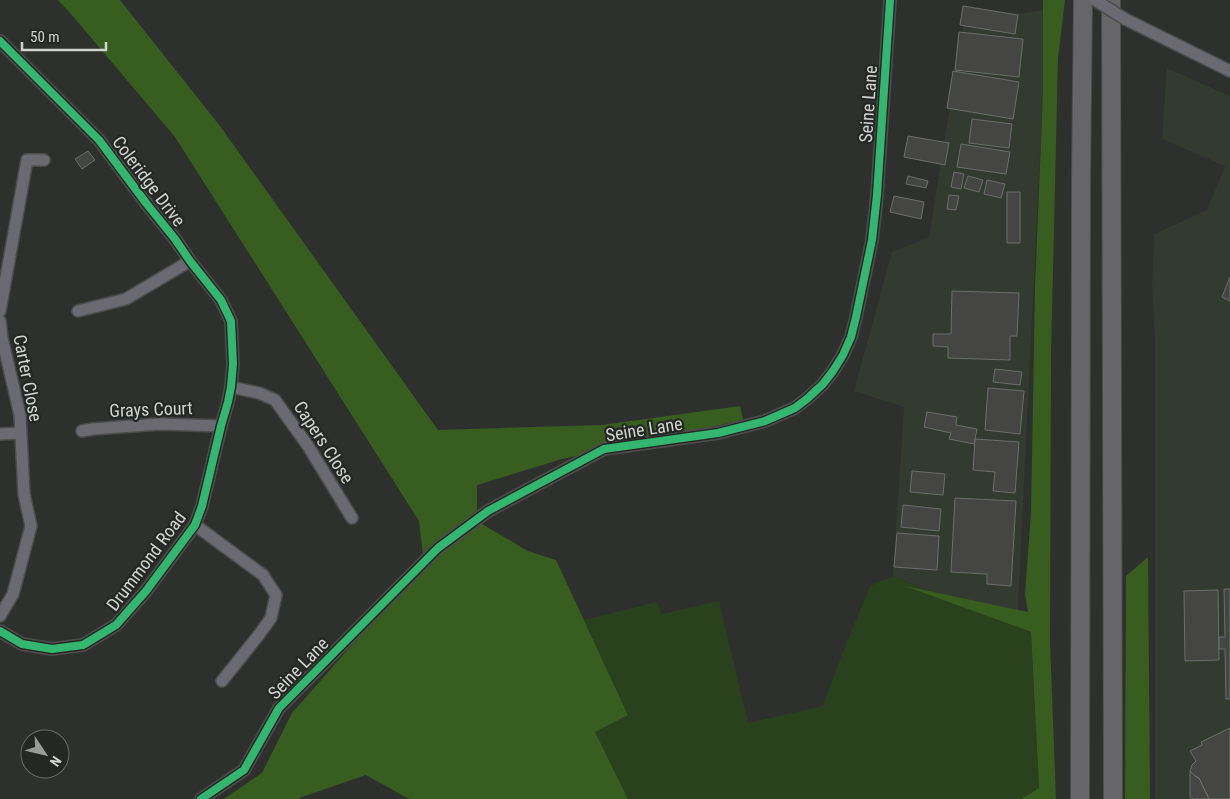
<svg xmlns="http://www.w3.org/2000/svg" width="1230" height="799" font-family="'Roboto Condensed',sans-serif">
<style>
.built{fill:#333a30}
.green{fill:#2a411d}
.forest{fill:#375d1f}
.building{fill:#454644;stroke:#6c6e6c}
.lines{fill:none;stroke-linecap:round;stroke-linejoin:round}
.minor-casing{stroke:#4c4d4b;stroke-width:14}
.highway-casing{stroke:#4c4d4b;stroke-width:20}
.minor{stroke:#6b6971;stroke-width:11}
.highway{stroke:#666669;stroke-width:18}
.minor-bridge-casing{stroke:#4c4d4b;stroke-width:14;stroke-linecap:butt}
.minor-bridge{stroke:#6b6971;stroke-width:11}
.cycleway-casing{stroke:#242723;stroke-width:11}
.cycleway{stroke:#33b770;stroke-width:8}
.labels{text-anchor:middle;dominant-baseline:central;stroke-width:4.5;stroke-linejoin:round;paint-order:stroke}
.street-label{font-size:18px;fill:#d2d4d1;stroke:#242723}
</style>
<rect width="100%" height="100%" fill="#2e302d"/>
<path class="built" d="M1047,10l-30,617 -124,-51 11,-169 -50,-16 38,-139 37,-15 35,-216z
M1167,68l63,28v703h-75v-460l-3,-51 2,-54 53,-24 18,-44 -63,-27z"/>
<path class="green" d="M893,576l138,57 8,155 -18,11h-393l-33,-67 33,-17 -44,-95 73,-18 5,12 57,-13 29,122 75,-17 15,-42 32,-78z"/>
<path class="forest" d="M58,0h62l100,126 218,304 164,-5 138,-19 3,14 -181,39 -85,26v36l51,30 28,9 72,155 -33,17 33,67h-219l-43,-24 -64,22 -3,2h-75l38,-26 30,-60 132,-150 -5,-42 -244,-384 -104,-123z
M1043,0h22l-7,58 -7,298 -1,286 6,157h-35l18,-11 -8,-156 -126,-46 123,26 -3,-18 6,-81 4,-225 8,-197z
M1148,557l2,242h-25l1,-223z"/>
<path class="building" d="M963,6l55,9 -3,19 -55,-9z
M959,32l64,7 -4,38 -64,-7z
M953,71l66,11 -6,37 -66,-11z
M972,119l40,5 -3,24 -40,-5z
M908,136l41,7 -4,22 -41,-8z
M961,144l49,8 -4,22 -49,-7z
M88,151l7,9 -13,9 -7,-10z
M954,172l10,2 -3,15 -10,-2z
M908,176l20,5 -2,7 -20,-4z
M968,176l15,4 -4,12 -15,-4z
M987,180l18,4 -4,14 -17,-4z
M1007,192h13v51h-13z
M949,195l10,1 -3,14 -9,-1z
M894,196l30,6 -3,17 -31,-7z
M1230,277v24l-8,-4z
M952,291l67,2 -2,43h-7v24l-62,-2v-11l-15,-1v-12h18z
M995,369l27,3 -2,13 -27,-3z
M988,388l36,3 -4,43 -35,-4z
M927,412l30,5 -1,8 21,4 -3,15 -25,-5 2,-6 -27,-6z
M975,439l44,3 -4,51 -22,-2 2,-19 -22,-2z
M912,471l33,3 -2,21 -33,-3z
M955,498l61,3 -5,85 -24,-2v-10l-36,-2z
M903,505l38,4 -2,22 -38,-4z
M897,533l42,3 -2,34 -43,-3z
M1224,589h6v110h-4l-1,-50h-6v-12h6z
M1218,590l1,70 -34,1 -1,-70z
M1230,728v71h-21l-10,-21 -4,-2 -5,-5 2,-6 4,-4 -6,-10 12,-6 -1,-3z
M1190,771l5,5 4,2 10,21h-16l-3,-2z"/>
<g class="lines">
<defs>
<path id="minor" d="M1125,19l105,52
M0,41l99,99 47,63 29,36 15,22 31,39 10,21 2,43 -2,23 -3,15 -7,24 -19,80 -7,19 -49,66 -30,34 -33,20 -31,4 -30,-5 -22,-13
M0,311l27,-151h17
M78,311l48,-12 64,-38
M0,321l2,17 18,77 4,79 7,32 -18,68 -13,22
M231,387l28,6 16,7 33,46 44,72
M82,431l11,-2 67,-5 61,2
M0,434l20,-1
M195,525l68,50 13,20 -5,23 -13,18 -36,45
M201,799l43,-29 35,-62 159,-160 50,-37 116,-62 114,-16 47,-12 30,-13 13,-10 15,-14 10,-13 10,-16 8,-18 5,-20 16,-77 5,-45 13,-195"/>
<path id="highway" d="M1111,0l2,799
M1080,799l1,-619 2,-180"/>
</defs>
<use href="#minor" class="minor-casing"/>
<use href="#highway" class="highway-casing"/>
<use href="#minor" class="minor"/>
<use href="#highway" class="highway"/>
<defs>
<path id="minor-bridge" d="M1095,0l30,19"/>
</defs>
<use href="#minor-bridge" class="minor-bridge-casing"/>
<use href="#minor-bridge" class="minor-bridge"/>
<defs>
<path id="cycleway" d="M0,41l99,99 47,63 29,36 15,22 31,39 10,21 2,43 -2,23 -3,15 -7,24 -19,80 -7,19 -49,66 -30,34 -33,20 -31,4 -30,-5 -22,-13
M201,799l43,-29 35,-62 159,-160 50,-37 116,-62 114,-16 47,-12 30,-13 13,-10 15,-14 10,-13 10,-16 8,-18 5,-20 16,-77 5,-45 13,-195"/>
</defs>
<use href="#cycleway" class="cycleway-casing"/>
<use href="#cycleway" class="cycleway"/>
</g>
<g class="labels">
<g class="street-label">
<text transform="translate(868 104) rotate(-86)">Seine Lane</text>
<text transform="translate(149 181) rotate(53)">Coleridge Drive</text>
<text transform="translate(28 378) rotate(79)">Carter Close</text>
<text transform="translate(151 409) rotate(-2)">Grays Court</text>
<text transform="translate(644 429) rotate(-9)">Seine Lane</text>
<text transform="translate(324 442) rotate(57)">Capers Close</text>
<text transform="translate(146 561) rotate(-53)">Drummond Road</text>
<text transform="translate(298 668) rotate(-46)">Seine Lane</text>
</g>
</g>
<g transform="translate(45 754) rotate(125)"><circle r="24" fill="#242723" stroke="#6a6c69"/>
<path d="M0-4L9 19L0 12L-9 19Z" fill="#999b98"/>
<text y="-8" font-size="14" font-weight="bold" text-anchor="middle" fill="#d2d4d1">N</text>
</g>
<path d="M22 42v8h84v-8" fill="none" stroke="#d2d4d1" stroke-width="2.5"/>
<text x="30" y="42" font-size="15" fill="#d2d4d1" stroke="#242723" stroke-width="4" paint-order="stroke">50 m</text>
</svg>
